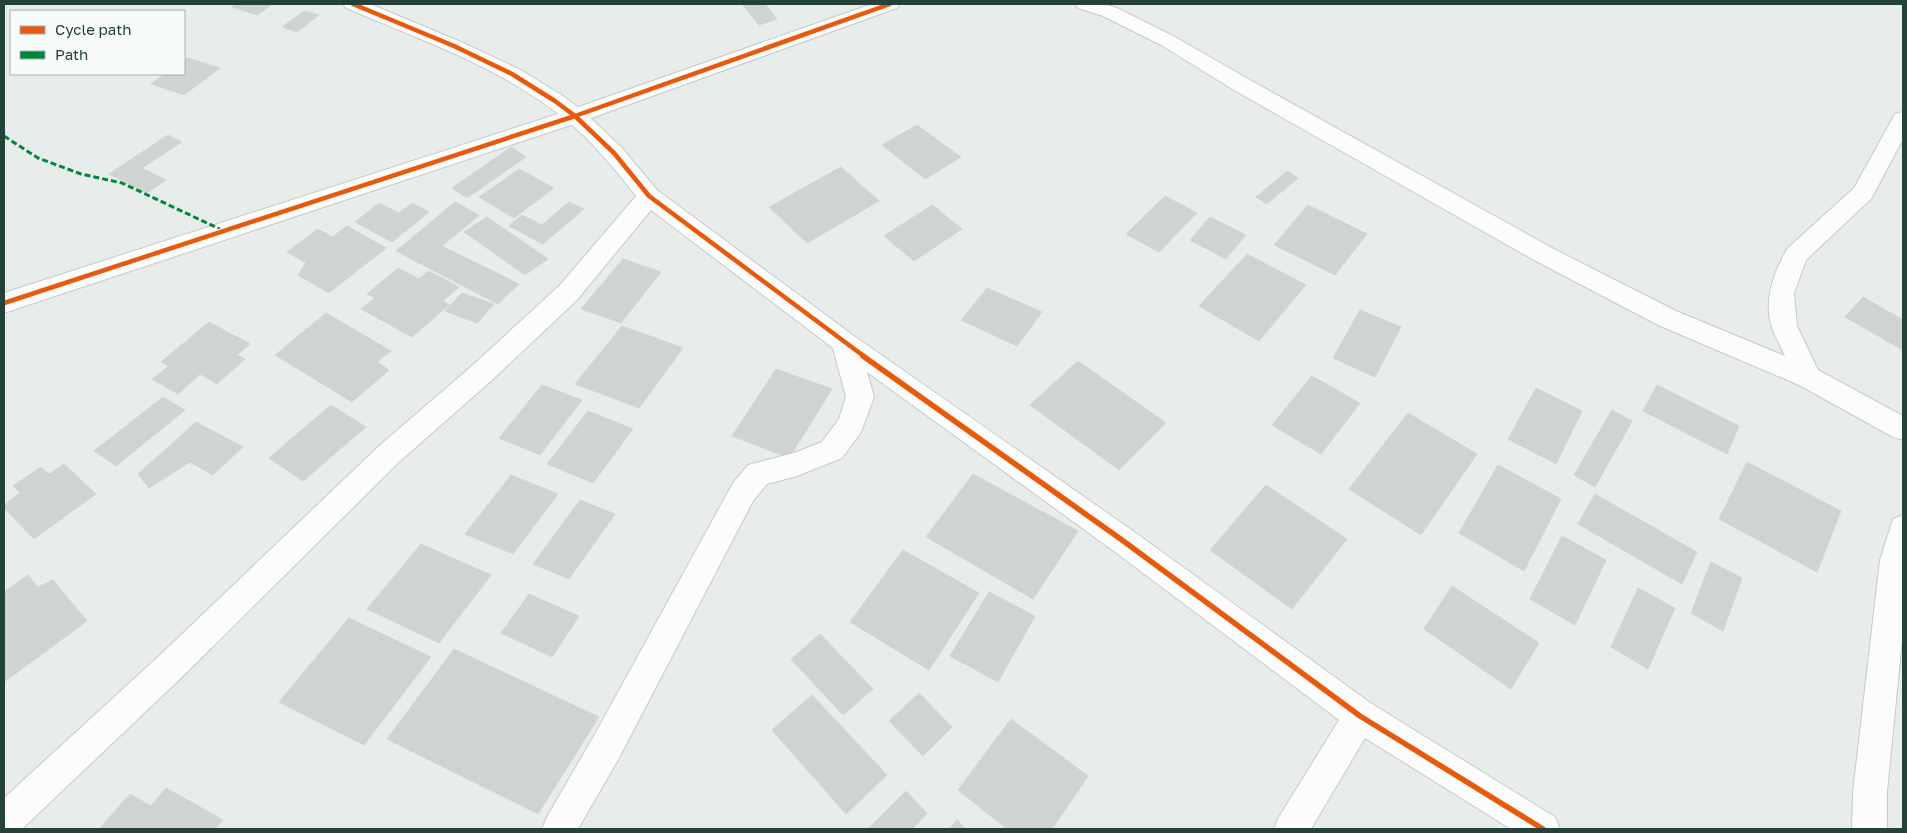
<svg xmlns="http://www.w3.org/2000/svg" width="1907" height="833" font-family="'Golos Text',sans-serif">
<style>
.building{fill:#cfd4d2;stroke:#d1d6d4}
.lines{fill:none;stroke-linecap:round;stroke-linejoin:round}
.minor-casing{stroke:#c5cac8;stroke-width:2}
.tertiary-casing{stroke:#c5cac8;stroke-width:2}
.minor{fill:#fcfcfc;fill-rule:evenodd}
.tertiary{fill:#fcfcfc;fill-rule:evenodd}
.quiet{stroke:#00873e;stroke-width:3;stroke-dasharray:6 3;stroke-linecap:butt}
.cycleway-far1-casing{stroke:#f7fbf9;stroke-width:7}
.cycleway-casing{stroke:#f7fbf9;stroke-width:9}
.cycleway-far1{stroke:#e8590c;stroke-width:4.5}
.cycleway{stroke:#e8590c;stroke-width:5.5}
</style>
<rect width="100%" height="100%" fill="#e8edeb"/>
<path class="building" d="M237,4h36l-16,11 -25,-8z
M742,4h23l12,15 -18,6z
M304,11l15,4 -22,17 -15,-5z
M187,58l33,10 -36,27 -33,-11 14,-10h19v-14z
M917,125l44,32 -36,22 -43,-34z
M168,135l14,7 -40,26 24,12 -19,13 -38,-19z
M511,147l15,10 -59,41 -15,-10z
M841,167l38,34 -72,42 -38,-36z
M519,169l35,19 -40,30 -35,-21z
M1287,171l11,7 -31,26 -11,-7z
M1165,196l32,17 -38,39 -33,-18z
M455,202l24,13 -37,31 77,38 -21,20 -102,-53z
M569,202l15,7 -41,35 -34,-18 13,-11 20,10z
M379,203l20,10 13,-10 17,9 -37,30 -37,-20z
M932,205l30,24 -48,32 -30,-25z
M1308,205l59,29 -32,41 -61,-30z
M487,217l61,42 -23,16 -61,-43z
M1210,217l36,18 -20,24 -36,-19z
M347,226l39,22 -57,45 -31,-18 8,-12 -19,-11 31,-23 14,8z
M1247,254l59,31 -47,56 -60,-35z
M623,259l38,13 -40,51 -40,-14z
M398,268l21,11 10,-8 30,16 -16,14 6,4 -37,32 -51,-28 14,-11 -8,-4z
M987,288l55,24 -25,34 -56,-26z
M462,293l32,11 -17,19 -32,-12z
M1863,297l40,23v30l-58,-33z
M1360,310l41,17 -26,50 -42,-19z
M326,313l65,38 -14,11 12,8 -37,32 -77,-47z
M209,322l41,22 -13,11 8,4 -28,25 -17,-10 -22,20 -26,-15 17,-13 -8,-4z
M622,326l61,22 -44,60 -64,-24z
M1078,361l88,62 -47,47 -89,-65z
M776,369l56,20 -43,69 -57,-22z
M1312,376l48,27 -39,51 -49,-29z
M542,385l40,15 -42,55 -41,-17z
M1657,385l82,41 -12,28 -84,-43z
M1536,388l46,23 -26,53 -48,-25z
M163,397l22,13 -69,56 -22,-15z
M331,405l35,22 -63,54 -34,-23z
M1612,410l20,11 -37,66 -21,-12z
M588,411l45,18 -40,54 -46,-19z
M1408,413l69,41 -56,81 -72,-46z
M196,422l47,25 -30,28 -23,-13 -41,26 -11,-14z
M1747,462l94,49 -24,61 -98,-53z
M64,464l32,30 -62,45 -30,-31v-3l16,-12 -7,-7 28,-19 8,7z
M1498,465l63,34 -37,72 -65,-38z
M973,474l105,57 -45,68 -107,-62z
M511,475l47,19 -45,60 -48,-20z
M1266,485l81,54 -55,70 -82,-59z
M1595,494l102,58 -15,32 -104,-60z
M580,500l35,14 -46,65 -36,-15z
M1562,536l44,24 -31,65 -45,-26z
M421,544l70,31 -52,68 -72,-34z
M903,550l76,43 -50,77 -79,-48z
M1711,562l31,16 -19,53 -32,-18z
M28,575l10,12 15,-7 34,41 -83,61v-90z
M1452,586l87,57 -28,46 -87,-60z
M1638,588l37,20 -27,61 -37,-22z
M989,592l46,24 -37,66 -48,-26z
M529,594l50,22 -27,41 -51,-24z
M349,618l82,39 -67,88 -85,-43z
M820,634l53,55 -30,26 -52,-56z
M454,649l145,68 -61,97 -151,-75z
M919,693l33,34 -29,29 -34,-35z
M812,695l75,80 -41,39 -74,-84z
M1011,719l77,57 -36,53h-45l-49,-39z
M166,788l57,32 -8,9h-116l31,-35 21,12z
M906,791l21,22 -15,16h-44z
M957,820l9,9h-17z"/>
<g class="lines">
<defs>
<path id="minor" d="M343,4h27l91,38 58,27 44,27 20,15 39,37 35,42 197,146 279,195 239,173 183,113 5,12h-49l-146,-91 -54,91h-37l5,-12 60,-97 -228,-171 -244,-177 7,25 -13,35 -19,26 -45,18 -30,8 -14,17 -134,257 -41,71h-36l5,-12 48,-83 138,-251 15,-18 46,-12 28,-11 17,-23 7,-22 -13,-49 -182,-138 -74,90 -86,81 -92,81 -218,216 -159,151h-18v-31l155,-142 220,-210 94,-81 86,-79 77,-90c-21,-27 -43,-54 -70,-76 -63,-52 -145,-80 -220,-112z
M1075,4h29l13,4 58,29 75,43 302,168 124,63 109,45c-4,-9 -10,-19 -13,-29 -9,-26 2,-55 15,-78l67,-61 41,-74 8,-2v27l-32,60 -65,61 -12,33 3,33 21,44 85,46v24l-10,-3 -94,-52 -141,-60 -124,-65 -300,-170 -73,-45 -58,-29 -25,-8z
M1903,515v114l-16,163v37h-35l1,-37 27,-232 13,-41z"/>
<path id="tertiary" d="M872,4h28l-3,4 -314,113 -579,192v-20l563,-182z"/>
</defs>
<use href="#minor" class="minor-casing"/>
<use href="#tertiary" class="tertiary-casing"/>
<use href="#minor" class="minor"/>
<use href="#tertiary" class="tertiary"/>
<path class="quiet" d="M4,136l34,22 43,16 41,9 102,48"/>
<defs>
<path id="cycleway-far1" d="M353,4l101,42 58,28 43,27 20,15 39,37 35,43 216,161
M4,303l571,-187 315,-112"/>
<path id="cycleway" d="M863,356l259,184 238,176 183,113"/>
</defs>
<use href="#cycleway-far1" class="cycleway-far1-casing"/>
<use href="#cycleway" class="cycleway-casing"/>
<use href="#cycleway-far1" class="cycleway-far1"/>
<use href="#cycleway" class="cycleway"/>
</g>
<rect width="1907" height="833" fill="none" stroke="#24423a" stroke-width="10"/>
<rect x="10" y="10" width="175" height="65" fill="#f7fbf9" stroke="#a3b1ad"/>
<rect x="20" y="26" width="25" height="8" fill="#e8590c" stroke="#a3b1ad"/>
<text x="55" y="35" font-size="15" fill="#24423a">Cycle path</text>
<rect x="20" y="51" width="25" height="8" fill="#00873e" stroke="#a3b1ad"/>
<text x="55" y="60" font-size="15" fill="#24423a">Path</text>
</svg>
